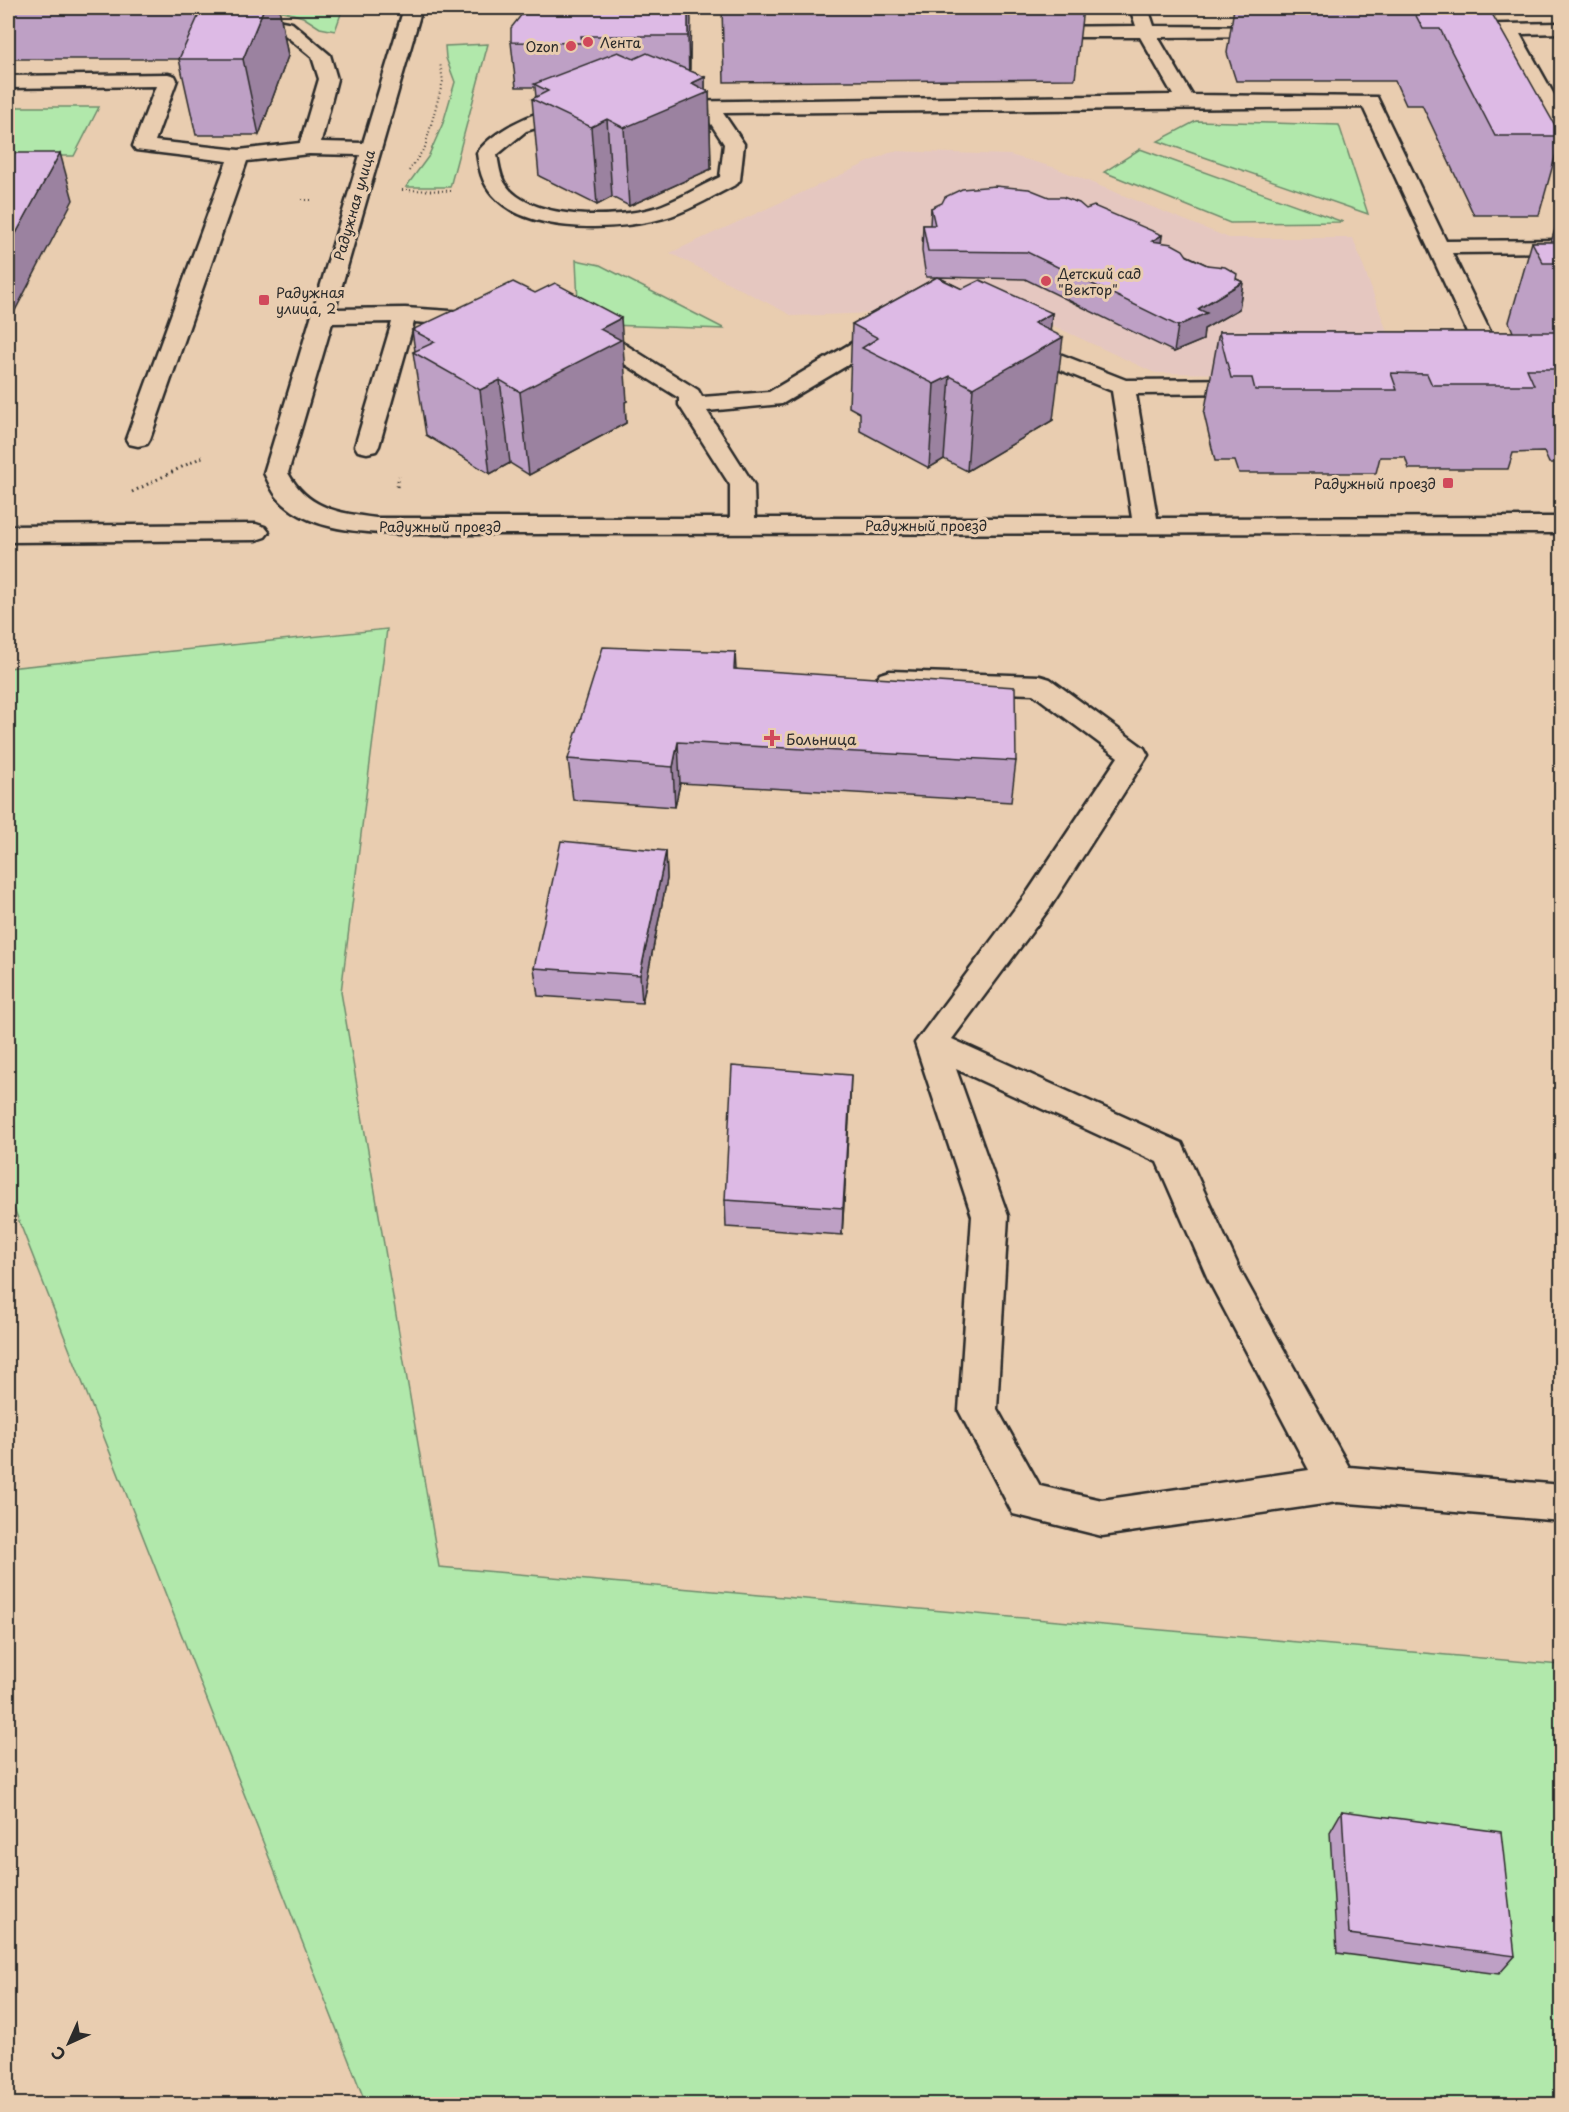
<svg xmlns="http://www.w3.org/2000/svg" width="1569" height="2112" font-family="'Playpen Sans',sans-serif">
<style>
.built{fill:#e5c7c0}
.green{fill:#b1e8ab;stroke:#6e8a6b;stroke-width:1.5}
.lines{fill:none;stroke-linecap:round;stroke-linejoin:round}
.minor-casing{stroke:#2b2b2b;stroke-width:5}
.path-far1{stroke:#2b2b2b;stroke-width:2;stroke-dasharray:1 3;stroke-linecap:butt}
.path{stroke:#2b2b2b;stroke-width:3;stroke-dasharray:1.5 4;stroke-linecap:butt}
.minor{fill:#e9cdb0;fill-rule:evenodd}
.wall{fill:#bea0c5;stroke:#2b2b2b;stroke-width:1.5}
.shaded-wall{fill:#9b82a0;stroke:#2b2b2b;stroke-width:1.5}
.building{fill:#ddbae5;stroke:#2b2b2b;stroke-width:1.5}
.poi-dot{fill:#d1495b;stroke:#e9cdb0;stroke-width:2}
.labels{text-anchor:middle;dominant-baseline:central;stroke-width:6;stroke-linejoin:round;paint-order:stroke}
.far-poi-label{font-size:14px;fill:#2b2b2b;stroke:#e9cdb0;text-anchor:start}
.far-street-label{font-size:14px;fill:#2b2b2b;stroke:#e9cdb0}
.poi-label{font-size:15px;fill:#2b2b2b;stroke:#e9cdb0;text-anchor:start}
</style>
<rect width="100%" height="100%" fill="#e9cdb0"/>
<filter id="ink" filterUnits="userSpaceOnUse"><feTurbulence type="fractalNoise" baseFrequency=".0167" numOctaves="2"/><feDisplacementMap in="SourceGraphic" scale="12" xChannelSelector="R" yChannelSelector="G"/><feConvolveMatrix kernelMatrix="1 2 1 2 8 2 1 2 1" color-interpolation-filters="sRGB"/></filter>
<g filter="url(#ink)">
<path class="built" d="M893,151l117,4 43,12 176,71h124l45,124 -53,13 -190,-2 -140,-65 -222,8 -123,-63z"/>
<path class="green" d="M272,8h71l-8,23 -15,-3 -17,-11z
M488,44l-38,143h-44l22,-30 15,-34 12,-41 -9,-24 -1,-12z
M8,107h91l-25,49h-66z
M1196,121l143,4 29,89 -210,-73z
M1140,149l203,73 -113,1 -126,-51z
M576,260l24,5 125,64 -146,-5z
M387,629l-46,363 98,575 1122,98v439h-1195l-358,-911v-525z"/>
<g class="lines">
<defs>
<path id="minor" d="M404,8h18l-87,301 70,-1 76,5 8,2 3,5 -3,5 -8,2 -67,-5 -35,124 -3,5 -9,2 -9,-2 -3,-5 37,-124 -60,1 -44,150c20,36 50,40 88,45h354v-33l-51,-80v-7l-101,-63 -3,-5 3,-5 8,-2 8,2 104,65 4,7 67,-5 108,-64 8,-2 14,2 3,5 -3,5 -9,2 -108,64 -75,7 47,74 1,33h377l-20,-127 -101,-41 -3,-5 3,-5 8,-2 107,42 127,-1 8,2 4,5 -4,5 -8,2 -117,1 21,124 405,-1v16l-1160,1c-41,-2 -95,-3 -124,-36 -6,-7 -10,-17 -14,-25l96,-318 -51,-1 -62,7 -97,278 -3,5 -9,2 -9,-2 -3,-5 101,-278 -91,-11 -3,-4 23,-60 -148,2v-12l160,-2 7,2 2,4 -22,61 84,9 61,-7 19,-64 -7,-22 -32,-26 -48,-10 -3,-4 3,-4 6,-1 54,11 38,32 7,24 -16,63 42,1z
M1130,8h18l6,18 127,1 3,4 -3,4 -6,1 -117,1 34,58 185,2 69,144 116,-1v12l-110,1 58,120 -4,5 -8,2 -8,-2 -4,-5 -123,-266 -640,6 21,31 -4,36 -3,4c-22,11 -43,24 -66,32 -45,15 -144,20 -178,-21 -11,-12 -14,-27 -16,-42 18,-26 77,-53 108,-45l3,4 -3,4 -19,3 -40,12 -29,24c2,10 3,22 9,30 25,36 111,34 148,23 23,-7 44,-21 66,-31l4,-33 -20,-31 -45,-1 -3,-4 3,-4 7,-2 507,-7 -33,-58h-104l-6,-1 -3,-4 3,-4 6,-1 100,-1z
M1562,23v10l-42,1 42,75v24l-7,-2 -3,-4 -50,-92h-46l-6,-1 -3,-4 3,-4 6,-1z
M256,524l9,3 4,5 -4,5 -9,3 -248,2v-16z
M890,671l150,5 10,3 94,69 4,7 -97,151 -99,133 230,104 60,131 107,193 213,18v36l-225,-19 -235,34 -89,-22 -54,-103 13,-195 -57,-173 114,-153 89,-133 -85,-63 -143,-5 -10,-3 -4,-6 4,-6zM956,1069l201,93 51,117 101,191 -207,30 -62,-14 -43,-77 11,-193z"/>
</defs>
<use href="#minor" class="minor-casing"/>
<path class="path-far1" d="M499,12h30
M686,12h41
M409,171l16,-24 18,-66 -3,-18
M402,190l52,1
M302,200h12"/>
<path class="path" d="M397,487l2,-11
M132,492l72,-36"/>
<use href="#minor" class="minor"/>
</g>
<path class="wall" d="M8,8h271l9,48 -29,79h-63l-17,-76h-171z
M533,8h157v63l15,6v13l4,2 2,77 -82,37 -17,-9 -15,8 -58,-29 -7,-77 4,-2 -1,-10h-19l-5,-45z
M722,8h361l-8,71 -351,3z
M1234,8h237l90,128 -22,79h-65l-52,-110h-16l-11,-24h-159l-9,-28z
M931,208l155,1 76,26 -1,8 82,39 -4,27 -35,20 -1,11 -29,12 -149,-73 -87,-2 24,12 90,24 -2,18 3,89 -86,51 -23,-12 -15,9 -69,-37v-18l-11,-6 3,-83 85,-47h-11l-4,-26 1,-26h7z
M1557,223h5v240h-13l-5,-11 -31,1 -5,16h-99l-4,-12h-25l-4,16h-137l-4,-12h-20l-11,-47 15,-82h294l-4,-10 23,-80h19z
M412,330l215,71 -2,1 1,21 -97,52 -19,-12 -20,11 -64,-39 -13,-83 2,-1z
M735,652l1,17 280,92 -5,41 -331,-19 -5,24 -102,-7 -5,-41z
M666,851l1,28 -25,124 -104,-7 -4,-28z
M850,1102l-8,133 -116,-8 -1,-27z
M1342,1811l173,145 -16,18 -162,-21 -7,-121z"/>
<path class="shaded-wall" d="M264,8h15l9,48 -29,79 -16,-76z
M688,8h2l1,12 -2,61 -1,-45z
M705,77v17l4,-2 2,77 -82,37 -5,-78 68,-45z
M607,119l5,78 -15,8 -6,-78z
M60,153l13,47 -64,122 -1,-3v-71z
M1162,235l-3,27 -7,-21z
M1243,282l-4,27 -35,20 -1,11 -29,12 4,-26 20,-17z
M1052,313l-3,32 14,-8 -10,83 -86,51 6,-83 61,-65z
M621,318l6,83 -2,1 1,21 -97,52 -9,-83 80,-63z
M950,376l-6,83 -15,9 5,-84z
M500,380l10,83 -20,11 -10,-84z
M678,742l2,41 -5,24 -2,-40z
M666,851l1,28 -25,124 -2,-28z
M851,1075l-1,27 -8,133 1,-27z"/>
<path class="building" d="M202,8h62l-21,51h-64z
M533,8h155v28h-107l1,7 -71,-1v-14l11,-14z
M1412,8h59l2,3 18,1 70,124h-66l-55,-107h-17z
M618,52l16,7 13,-6 58,24 -13,6 17,9 -85,36 -17,-9 -16,8 -59,-28 16,-8 -14,-7z
M8,153h52l-52,95z
M995,186l34,3 20,8h14l16,6 7,6 8,-3 68,29 -10,6 20,3 11,6 4,6 20,9 18,2 12,7 -1,5 7,3 -45,27 9,4 -29,13 -151,-74 -99,-1 -5,-26h12l-4,-17 11,-5 3,-6 17,-8z
M1557,223h5v9z
M1532,242h30v21h-19z
M937,277l25,12 18,-9 72,33 -18,10 29,14 -90,51 -23,-12 -16,8 -72,-36 16,-10 -26,-14z
M513,282l22,11 20,-10 66,35 -21,11 21,11 -101,52 -20,-12 -20,10 -67,-38 22,-10 -23,-12z
M1219,332h343v37h-35l7,16h-102l-5,-11 -36,-1 6,17h-142l-3,-12h-21z
M603,647l132,5 -1,17 281,18 1,74 -338,-19 -5,25 -105,-8z
M561,841l105,10 -26,124 -106,-7z
M732,1066l119,9 -8,133 -118,-8z
M1342,1811l159,21 14,124 -166,-22z"/>
</g>
<g class="poi-dot">
<circle cx="588" cy="42" r="6"/>
<circle cx="571" cy="46" r="6"/>
<circle cx="1046" cy="281" r="6"/>
<rect x="258" y="294" width="12" height="12" rx="3"/>
<rect x="1442" y="477" width="12" height="12" rx="3"/>
<path d="M769 729h6v6h6v6h-6v6h-6v-6h-6v-6h6z"/>
</g>
<g class="labels">
<g class="far-poi-label">
<text x="600" y="42">Лента</text>
<text x="559" y="46" text-anchor="end">Ozon</text>
<text x="1058" y="273">Детский сад<tspan x="1058" dy="16">"Вектор"</tspan></text>
<text x="276" y="292">Радужная<tspan x="276" dy="16">улица, 2</tspan></text>
<text x="1436" y="483" text-anchor="end">Радужный проезд</text>
</g>
<g class="far-street-label">
<text transform="translate(354 205) rotate(-74)">Радужная улица</text>
<text x="926" y="525">Радужный проезд</text>
<text x="440" y="526">Радужный проезд</text>
</g>
<g class="poi-label">
<text x="786" y="738">Больница</text>
</g>
</g>
<rect width="1569" height="2112" fill="none" stroke="#e9cdb0" stroke-width="30"/>
<rect x="15" y="15" width="1539" height="2082" fill="none" stroke="#2b2b2b" stroke-width="2" filter="url(#ink)"/>
<g transform="translate(69 2043) rotate(225)" stroke="#e9cdb0" stroke-width="4.5" paint-order="stroke">
<path d="M0-4.5L10 22L0 15L-10 22Z" fill="#2b2b2b"/>
<text y="-9" font-size="16" font-weight="bold" text-anchor="middle" fill="#2b2b2b">С</text>
</g>
</svg>
